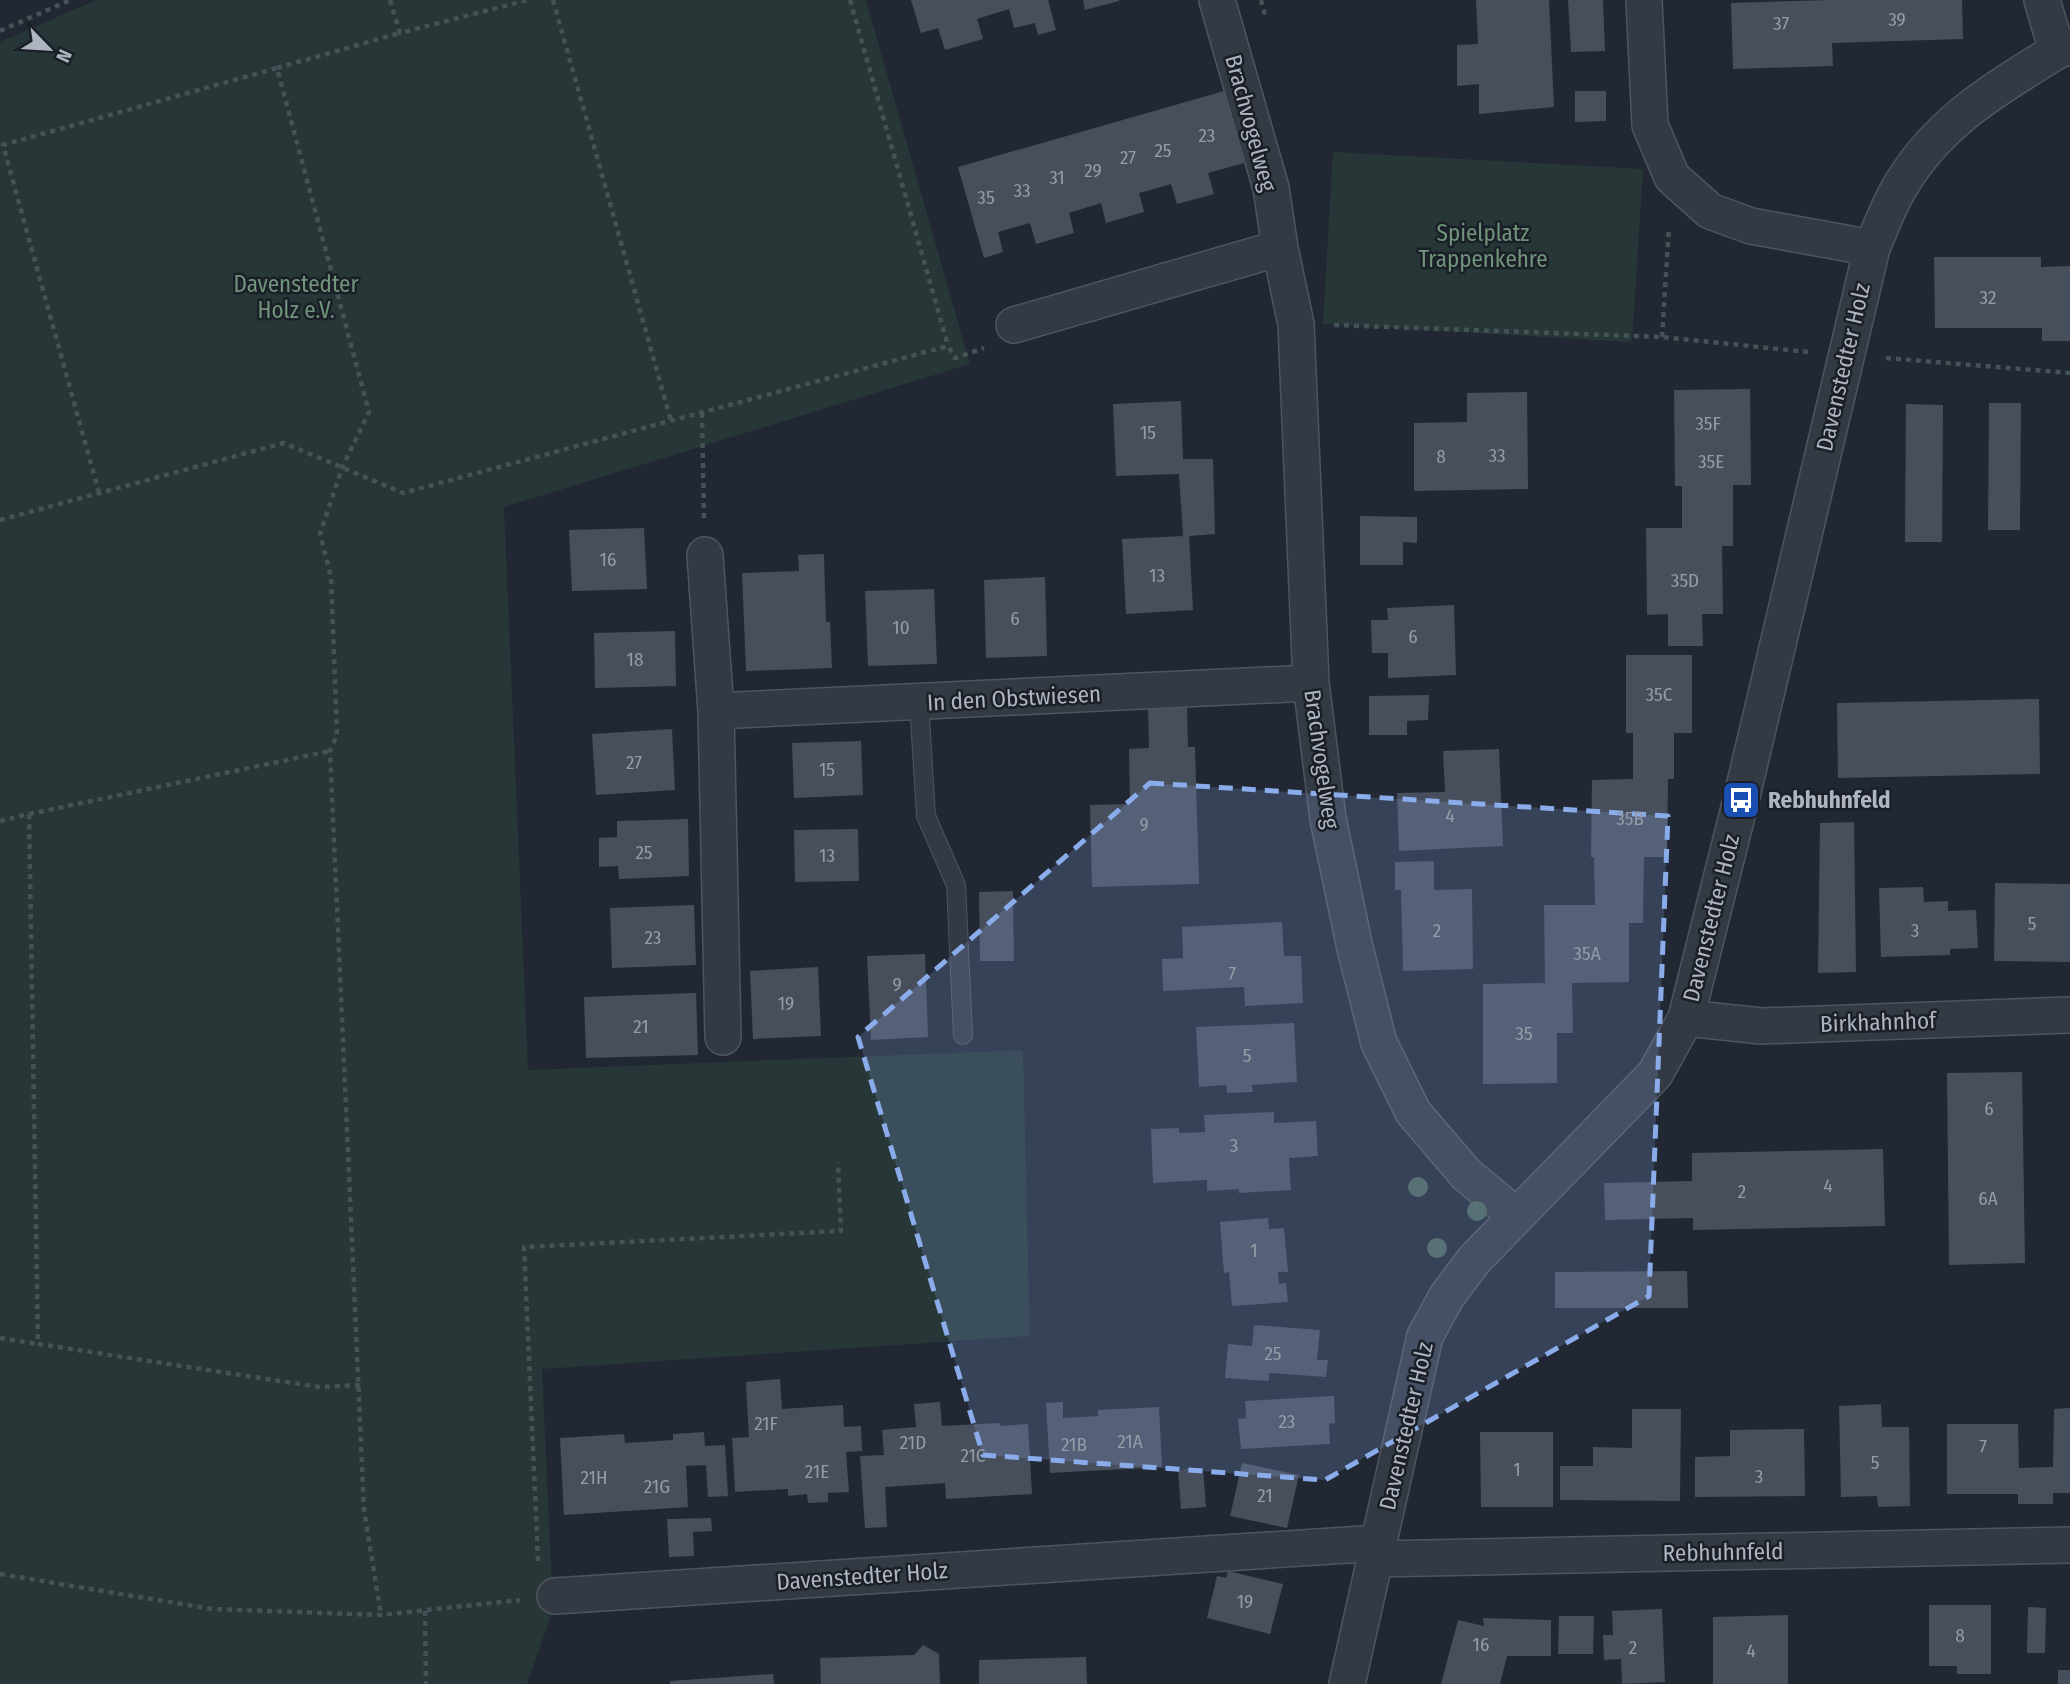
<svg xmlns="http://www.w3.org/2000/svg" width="2070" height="1684" font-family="'Fira Sans Condensed',sans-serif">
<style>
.green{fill:#273738}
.building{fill:#484f5c}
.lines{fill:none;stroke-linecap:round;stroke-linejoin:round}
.lane-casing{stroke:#4f555e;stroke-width:20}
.street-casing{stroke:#4f555e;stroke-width:38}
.path{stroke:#445355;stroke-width:4.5;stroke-dasharray:5 5;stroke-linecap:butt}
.lane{stroke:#343a44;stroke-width:18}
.street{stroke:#343a44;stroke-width:35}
.tree{fill:#4c635a}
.marked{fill:#8aacea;fill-opacity:0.2;stroke:#8aacea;stroke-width:5;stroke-dasharray:14 9;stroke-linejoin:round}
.labels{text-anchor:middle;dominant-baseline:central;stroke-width:5;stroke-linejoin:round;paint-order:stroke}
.number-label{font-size:19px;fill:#949ca7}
.street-label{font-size:23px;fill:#aeb5c0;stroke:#1a1f28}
.park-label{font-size:23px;fill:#70947a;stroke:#1a1f28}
.poi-label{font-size:23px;font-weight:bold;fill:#aeb5c0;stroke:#1a1f28;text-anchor:start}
</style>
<rect width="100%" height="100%" fill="#212833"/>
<path class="green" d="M96,0h770l104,364 -466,143 24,563 495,-20 7,286 -488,33 11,241 -26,74h-527v-1642z
M1333,152l310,17 -11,173 -309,-18z"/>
<path class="building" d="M911,0h137l8,30 -18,5 -3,-12 -21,5 -5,-19 -32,10 6,20 -38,11 -7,-22 -17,5z
M1083,0h36v1l-34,9z
M1476,0h73l5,107 -75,7v-30l-22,2v-41l21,-1z
M1568,0h35l2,51 -34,1z
M1831,0h131l1,39 -131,4 1,23 -100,3 -2,-66z
M1224,91l20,72 -36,10 6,21 -37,10 -6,-20 -17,5 -15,4 5,19 -38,11 -5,-20 -32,10 5,20 -38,11 -6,-21 -32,9 5,20 -19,6 -26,-91z
M1575,91h31v30l-31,1z
M1934,257h107v10l29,-1v75h-28v-13h-107z
M1750,389l1,96h-18v61h-11l1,68h-21l1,32h-35v-32l-21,1 -1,-87h36v-42h-7l-1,-96z
M1527,392l1,97 -114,2v-68l53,-1v-29z
M1181,401l2,58h30l2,75 -26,2 4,74 -67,4 -4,-75 61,-3 -4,-62 -63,2 -3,-72z
M1989,403h32l-1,127h-32z
M1906,404l37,1 -1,137h-37z
M1360,516l57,1v26l-14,-1v23h-43z
M644,528l3,61 -75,2 -3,-61z
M824,554l2,68h4l2,46 -86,3 -4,-98 57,-2 -1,-16z
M1045,577l2,79 -61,2 -2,-78z
M934,589l3,75 -69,2 -3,-75z
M1454,605l2,70 -68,3v-25h-16l-1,-33h17l-1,-12z
M675,631l1,55 -81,2 -1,-55z
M1626,655h66v78h-18v46h-6l-1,78h-23l-1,66h-14v59l-57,1 1,50h-16v50l-74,1v-100l62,-1 -1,-78h51l-1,-48h-3l1,-77 41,-1v-46h-7z
M1429,695l-1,25 -21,1v14h-38v-39z
M2039,699l1,75 -202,4 -1,-75z
M1187,705l1,42h7l4,137 -107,3 -2,-82 40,-1 -1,-55 20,-1 -1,-42z
M672,729l3,61 -79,5 -4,-61z
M861,741l2,54 -69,3 -2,-55z
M1499,749l4,97 -104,5 -2,-58 48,-1 -2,-41z
M688,819l1,57 -70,3 -1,-13 -19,1v-29l18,-1v-16z
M1854,822l2,150 -38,1 2,-150z
M858,829l1,52 -64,1 -1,-52z
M1434,861v29l38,-1 1,80 -70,2 -2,-81h-6v-28z
M1995,883l75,1v78l-76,-1z
M1923,887l1,15 24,-1v10l28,-1 2,38 -28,1v6l-69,2 -2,-69z
M1013,891l1,70h-34l-1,-69z
M694,905l2,60 -84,3 -2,-60z
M1282,922l2,34h17l2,47 -58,3 -1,-19 -81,4 -1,-32 21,-1 -1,-31z
M925,954l3,83 -57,3 -4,-84z
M818,967l3,69 -68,3 -3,-68z
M696,993l2,62 -112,3 -2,-61z
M1294,1023l3,59 -45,3 1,7 -26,1 -1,-8 -27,2 -3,-60z
M2022,1072l3,191 -76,2 -2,-192z
M1274,1112v11l42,-2 2,35 -29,2 2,32 -52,3v-4l-32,2v-11l-54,3 -2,-54 28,-1v5l26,-1 -1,-17z
M1883,1149l2,77 -192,4v-12l-88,2 -1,-37 88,-2v-28z
M1268,1218l1,11 15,-1 4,44h-10l1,12 7,-1 2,19 -56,4 -3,-34 -5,1 -4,-51z
M1687,1271l1,37h-133v-36z
M1254,1325l66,5 -3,30h11l-2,17 -57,-4v8l-44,-3 3,-34 24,2z
M780,1379l2,30 61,-4 1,22 17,-1 1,25 -16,1 3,40 -21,1v9l-20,1 -1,-9 -19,2v-7l-53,3 -3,-54 17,-1 -3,-55z
M1334,1396l1,27 -6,1 1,20 -89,5 -3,-30 8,-1 -1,-17z
M940,1402l2,24 58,-3v3l28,-2 4,70 -86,5 -1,-16 -60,4 2,40 -22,1 -5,-72 24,-1 -2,-25 34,-3 -2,-23z
M1063,1402v16l35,-2v-6l61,-3 3,60 -112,6 -4,-70z
M1881,1404l1,23h27l1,79 -32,1 -1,-11 -36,1 -2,-91z
M2070,1408v85h-17v11h-35v-10h-71v-70h71l1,44 34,-1 1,-58z
M1632,1409h49l-1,92 -120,-1v-34h33v-19l39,1z
M1804,1429l1,67 -110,1v-40l35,-1v-26z
M704,1432l1,14 20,-1 3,51 -20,1 -2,-32 -20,1 2,41 -124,8 -4,-77 64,-4 1,9 48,-3v-6z
M1480,1432h73v75h-72z
M1242,1463l57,12 -12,53 -57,-12z
M1203,1468l3,39 -25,2 -3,-39z
M711,1518l1,13 -19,1 1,24 -25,1 -2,-38z
M1228,1571l55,13 -13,50 -63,-16 10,-42 9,2z
M1929,1605h62v69h-34v-8h-28z
M2028,1607l18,1 -1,45h-18z
M1662,1609l3,73 -43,2 -1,-25 -17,1 -1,-25h10l-1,-24z
M1788,1615v69h-75v-67z
M1559,1616h35l-1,38h-35z
M1483,1618l68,2v36h-44l-7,28h-59l17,-64 26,6z
M923,1645l16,9 1,30h-119l-1,-26 94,-3z
M1086,1657l1,27h-108v-24z
M2058,1670h12v14h-12z
M773,1674l1,10h-104v-3z"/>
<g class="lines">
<defs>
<path id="lane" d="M919,702l7,114 30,69 7,150"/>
<path id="street" d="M1217,0l54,188 9,60 16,76 15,359 17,136 27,129 24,95 34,69 53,62 50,42
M1644,0l6,125 22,52 38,34 41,15 121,22
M2042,0l15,51
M1014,325l266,-77
M705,555l11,156 7,326
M716,711l595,-28
M1686,1018l75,8 309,-11
M1375,1559l695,-14
M555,1596l824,-53
M1347,1684l78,-348 22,-40 27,-36 181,-186 31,-56 55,-218 131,-552c9,-21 17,-44 29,-63 38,-64 96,-97 156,-134l13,-5"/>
</defs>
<use href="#lane" class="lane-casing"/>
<use href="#street" class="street-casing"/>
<path class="path" d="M390,0l10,33 128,-33
M553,0l118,421
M850,0l98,346
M1261,0l5,19
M0,31l70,-31
M277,68l123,-35
M1334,325l328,12 146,15
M1662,337l7,-110
M1886,358l184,15
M702,413l2,107
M99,493l-96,-348 274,-77 92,344 -27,56 -22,66 11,43 6,158 -7,16 34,759 17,105
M0,520l284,-77 119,50 545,-147 7,12 29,-10
M29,814l301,-63
M0,821l29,-7 9,530 281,43 41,-2
M0,1338l38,6
M538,1561l-14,-314 317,-16 -3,-69
M0,1574l212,35 169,6 139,-15
M425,1611l1,73"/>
<use href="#lane" class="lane"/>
<use href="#street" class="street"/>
</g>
<g class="tree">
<circle cx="1418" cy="1187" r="10"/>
<circle cx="1477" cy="1211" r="10"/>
<circle cx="1437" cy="1248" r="10"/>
</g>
<path class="marked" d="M1150,783l518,33 -19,480 -324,184 -342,-25 -125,-418z"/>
<defs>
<symbol id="bus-square" viewBox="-11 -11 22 22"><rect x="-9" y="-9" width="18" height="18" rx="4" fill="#1a4fb4" stroke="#1a1f28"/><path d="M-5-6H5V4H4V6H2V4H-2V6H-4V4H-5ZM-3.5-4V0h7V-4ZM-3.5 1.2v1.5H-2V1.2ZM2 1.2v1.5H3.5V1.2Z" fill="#fff"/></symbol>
</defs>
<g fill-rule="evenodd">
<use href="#bus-square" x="1719" y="778" width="44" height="44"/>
</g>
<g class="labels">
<g class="number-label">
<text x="1897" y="19">39</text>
<text x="1781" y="23">37</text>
<text x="1207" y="135">23</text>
<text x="1163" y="150">25</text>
<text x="1128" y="157">27</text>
<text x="1093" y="170">29</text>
<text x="1057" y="177">31</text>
<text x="1022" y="190">33</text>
<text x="986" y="197">35</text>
<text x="1988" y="297">32</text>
<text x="1708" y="423">35F</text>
<text x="1148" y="432">15</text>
<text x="1497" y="455">33</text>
<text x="1441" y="456">8</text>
<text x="1711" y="461">35E</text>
<text x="608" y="559">16</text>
<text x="1157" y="575">13</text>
<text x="1685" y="580">35D</text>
<text x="1015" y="618">6</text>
<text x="901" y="627">10</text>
<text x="1413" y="636">6</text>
<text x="635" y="659">18</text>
<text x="1659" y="694">35C</text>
<text x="634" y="762">27</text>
<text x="827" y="769">15</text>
<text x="1450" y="815">4</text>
<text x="1630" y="818">35B</text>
<text x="1144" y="824">9</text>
<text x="644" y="852">25</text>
<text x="827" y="855">13</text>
<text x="2032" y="923">5</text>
<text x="1437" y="930">2</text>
<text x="1915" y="930">3</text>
<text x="653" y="937">23</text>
<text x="1587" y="953">35A</text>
<text x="1232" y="973">7</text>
<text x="897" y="984">9</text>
<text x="786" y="1003">19</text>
<text x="641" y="1026">21</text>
<text x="1524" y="1033">35</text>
<text x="1247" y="1055">5</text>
<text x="1989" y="1108">6</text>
<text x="1234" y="1145">3</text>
<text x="1828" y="1185">4</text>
<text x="1742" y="1191">2</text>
<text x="1988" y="1198">6A</text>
<text x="1254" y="1250">1</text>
<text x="1273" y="1353">25</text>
<text x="1287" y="1421">23</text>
<text x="766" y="1423">21F</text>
<text x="1130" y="1441">21A</text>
<text x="913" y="1442">21D</text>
<text x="1074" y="1444">21B</text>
<text x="1983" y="1446">7</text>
<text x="973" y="1455">21C</text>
<text x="1875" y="1462">5</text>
<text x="1517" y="1469">1</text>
<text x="817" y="1471">21E</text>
<text x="1759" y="1476">3</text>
<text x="594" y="1477">21H</text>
<text x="657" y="1486">21G</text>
<text x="1265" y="1495">21</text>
<text x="1245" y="1601">19</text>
<text x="1960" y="1635">8</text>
<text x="1481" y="1644">16</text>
<text x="1633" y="1647">2</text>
<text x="1751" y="1650">4</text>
</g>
<g class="street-label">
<text transform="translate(1251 123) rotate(75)">Brachvogelweg</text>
<text transform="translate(1843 367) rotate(-77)">Davenstedter Holz</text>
<text transform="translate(1014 698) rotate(-3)">In den Obstwiesen</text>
<text transform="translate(1322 759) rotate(82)">Brachvogelweg</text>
<text transform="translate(1711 918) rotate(-76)">Davenstedter Holz</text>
<text transform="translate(1878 1022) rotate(-2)">Birkhahnhof</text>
<text transform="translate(1406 1426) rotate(-77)">Davenstedter Holz</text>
<text transform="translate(1723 1552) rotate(-1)">Rebhuhnfeld</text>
<text transform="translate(862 1576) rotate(-4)">Davenstedter Holz</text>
</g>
<g class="park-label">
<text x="1483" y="233">Spielplatz<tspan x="1483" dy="26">Trappenkehre</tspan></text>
<text x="296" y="284">Davenstedter<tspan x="296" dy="26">Holz e.V.</tspan></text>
</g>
<g class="poi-label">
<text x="1768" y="800">Rebhuhnfeld</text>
</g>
</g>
<g transform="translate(49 49) rotate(115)" stroke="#1a1f28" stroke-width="5" paint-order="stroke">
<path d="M0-5L12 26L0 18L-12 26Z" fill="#aeb5c0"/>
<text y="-10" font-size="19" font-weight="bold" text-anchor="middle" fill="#aeb5c0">N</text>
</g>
</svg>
